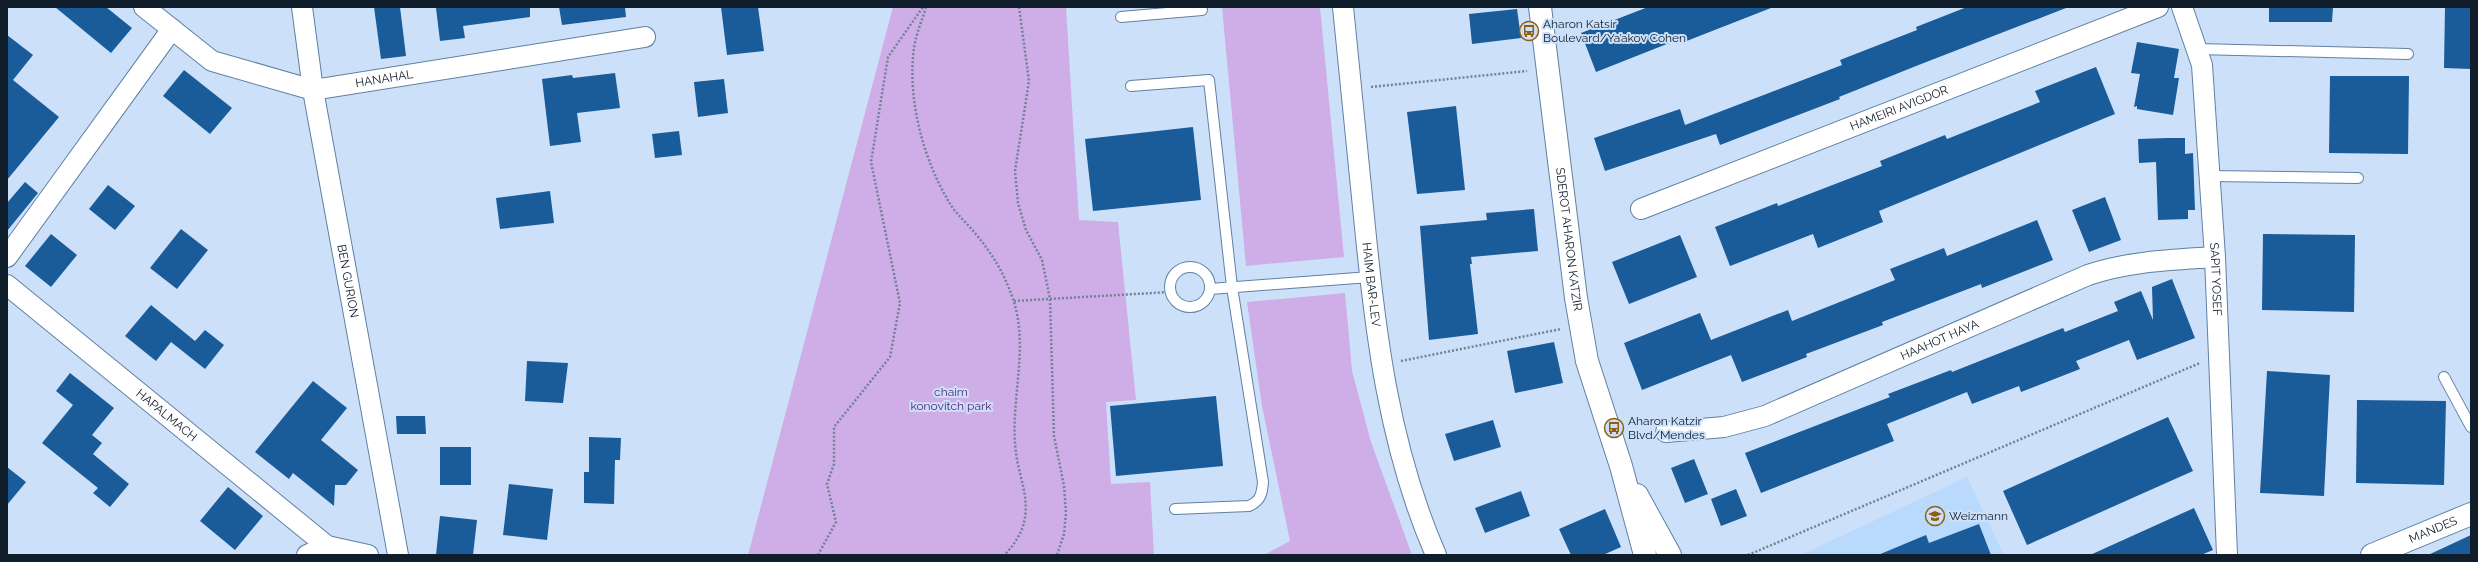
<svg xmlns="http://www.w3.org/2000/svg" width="2478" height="562" font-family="Raleway,sans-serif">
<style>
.built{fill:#b9d9fd}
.green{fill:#cfade6}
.building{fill:#1a5b9a}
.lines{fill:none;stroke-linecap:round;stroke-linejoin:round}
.lane-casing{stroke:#5f80a3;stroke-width:12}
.street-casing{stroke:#5f80a3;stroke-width:22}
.secondary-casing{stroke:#5f80a3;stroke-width:24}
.path{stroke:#708295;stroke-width:2.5;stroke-dasharray:2 2;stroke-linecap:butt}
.lane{stroke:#fff;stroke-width:10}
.street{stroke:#fff;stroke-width:20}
.secondary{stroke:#fff;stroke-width:22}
.labels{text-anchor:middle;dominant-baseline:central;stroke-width:4;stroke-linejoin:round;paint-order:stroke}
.poi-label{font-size:12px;fill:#101d2b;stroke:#cce1f9;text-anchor:start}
.street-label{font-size:12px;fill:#101d2b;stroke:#cce1f9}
.park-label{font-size:12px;fill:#581b76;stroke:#cce1f9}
</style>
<rect width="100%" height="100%" fill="#cce1f9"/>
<path class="built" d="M1967,477l37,78h-203z"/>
<path class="green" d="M893,7h173l13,213 39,2 18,178 -30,2 5,82 39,-2 4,73h-406z
M1222,7h98l24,250 -98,9z
M1345,293l7,78 19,71 41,113h-148l26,-14 -28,-135 -15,-104z"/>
<path class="building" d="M55,7h51l26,21 -21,25z
M374,7h26l6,49 -25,3z
M484,7h46v10l-67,9 2,12 -25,3 -4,-33z
M559,7h66l1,10 -64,8z
M721,7h37l6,44 -37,4z
M1648,7h123v1l-87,34 -2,-4 -86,34 -15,-39z
M1967,7l99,1 -150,58 -77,31 1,2 -120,46 -4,-11 -111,37 -11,-33 86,-29 5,16 157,-60 -2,-5 77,-30 -1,-3z
M2269,7h64l-1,15h-63z
M2445,7h26v62l-27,-1z
M1517,9l4,29 -49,6 -3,-30z
M7,35l26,20 -20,25 46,37 -52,63z
M2137,42l42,7 -5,29h5l-6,37 -36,-6v-3l-3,1 6,-33 -9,-1z
M2096,67l19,47 -236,97 4,11 -65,26 -5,-14 -83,32 -15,-39 62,-24 1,3 104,-40 -2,-5 65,-26 2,4 93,-37 -5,-11z
M184,70l48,38 -22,26 -47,-38z
M615,73l5,35 -43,5 4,29 -31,4 -8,-67 30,-4 1,3z
M2330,76h79l-1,78 -79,-1z
M724,79l4,34 -30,4 -4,-35z
M1456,106l9,84 -48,4 -10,-82z
M1193,127l8,73 -108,11 -8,-72z
M679,131l3,24 -27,3 -3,-24z
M2167,138h18v16l8,-1 2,57h-7v9l-30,1 -2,-58 -17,1 -1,-24z
M25,182l13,11 -31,38v-28z
M108,185l27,21 -20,24 -26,-21z
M550,191l4,32 -54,6 -4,-31z
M2105,197l16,43 -32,12 -17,-42z
M1534,209l4,42 -67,6 1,7h-2l8,70 -49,6 -9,-114 67,-6 -1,-7z
M2037,220l16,40 -71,28 -1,-4 -99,38 1,3 -77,29 1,3 -65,25 -11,-27 -89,35 -18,-47 76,-30 11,27 77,-30 4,11 103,-41 -5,-11 54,-21 3,8z
M181,229l27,21 -31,39 -27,-21z
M51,234l26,21 -26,32 -26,-21z
M2263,234l92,1 -1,77 -92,-2z
M1680,235l17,42 -68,27 -17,-42z
M2172,279l23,59 -58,22 -8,-20 -53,21 4,8 -59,23 -2,-6 -47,18 -5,-12 -80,32 7,17 -133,52 -16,-40 145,-56 -2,-3 63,-24 1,2 111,-44 2,4 53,-21 -4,-9 27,-11 12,29 -1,-33z
M151,305l44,36 10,-11 19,15 -19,24 -34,-27 -15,19 -31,-25z
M1554,342l9,41 -48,10 -8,-42z
M527,361l41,2 -5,40 -38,-2z
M2267,371l63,4 -6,121 -64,-3z
M70,373l44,35 -22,27 10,8 -9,11 36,30 -19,23 -17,-14 5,-5 -56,-45 31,-38 -17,-14z
M313,381l34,27 -26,32 37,30 -12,15h-11l-1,21 -41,-33 -4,6 -34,-27z
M1216,396l7,70 -107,10 -6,-70z
M2357,400l89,1 -2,84 -88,-2z
M396,416h29l1,18h-29z
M2168,417l25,54 -166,74 -24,-54z
M1493,420l8,27 -47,14 -9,-27z
M589,437l32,1 -1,22h-5l-1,44 -30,-1v-31h5z
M440,447h31v38h-31z
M1694,459l14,35 -23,9 -14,-35z
M7,467l19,15 -19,23z
M509,484l44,5 -6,51 -44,-5z
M228,487l35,29 -28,34 -35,-29z
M1736,489l11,27 -26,10 -10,-27z
M1521,491l9,25 -45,17 -10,-25z
M2194,508l19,42 -12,5h-111z
M1605,509l16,38 -18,8h-32l-12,-26z
M440,516l37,4 -4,35h-37z
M1979,524l12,31h-113l48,-20 3,8z
M2471,535v20h-43z"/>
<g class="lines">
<defs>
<path id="lane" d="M1121,17l81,-7 -1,-3
M2197,49l211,5
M1131,86l78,-6 23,207 31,195c-1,13 -3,19 -14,24l-74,3
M2208,176l150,2
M1170 287a20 20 0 1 1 40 0a20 20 0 1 1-40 0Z
M1210,289l160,-12
M2444,377l27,50"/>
<g id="street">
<path id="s1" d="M144,7l68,54 101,29 332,-53"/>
<path id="s2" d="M302,7l11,83 85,465"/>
<path id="s3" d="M1343,7c7,70 14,140 21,210 11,115 25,231 72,338"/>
<path id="s4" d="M2182,7l20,58 13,192 12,298"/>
<path id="s5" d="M1641,209l517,-202"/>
<path d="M7,257l165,-228"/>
<path id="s6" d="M7,285l320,261"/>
<path id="s7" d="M1666,432l58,-5 41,-11 323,-141c42,-14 83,-15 127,-18"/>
<path d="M307,555l20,-9 41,9"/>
</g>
<g id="secondary">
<path id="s8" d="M1540,7l36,291 11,63 34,105 24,89"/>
<path d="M1637,495l33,60"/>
<path id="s9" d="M2372,555l99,-41"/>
</g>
</defs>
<use href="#lane" class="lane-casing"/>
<use href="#street" class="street-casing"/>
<use href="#secondary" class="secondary-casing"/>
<path class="path" d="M926,7c-4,14 -10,27 -12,41 -7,50 9,111 35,154 6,11 17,20 25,30 18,21 30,41 39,67 17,50 -4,104 3,154 3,24 14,45 8,69 -2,11 -11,25 -20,33
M1019,7l10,74 -14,90 3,32 8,27 16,30 8,39 4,137 10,50 2,27 -2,21 -7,21
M1371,87l156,-16
M1014,301l156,-9
M1401,361l160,-32
M818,555l18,-33 -9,-38 7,-20v-37l56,-70 10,-54 -29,-141 17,-105 35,-50
M1748,555l452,-192"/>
<use href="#lane" class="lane"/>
<use href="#street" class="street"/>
<use href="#secondary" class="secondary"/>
</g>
<defs>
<symbol id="bus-ring" viewBox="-11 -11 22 22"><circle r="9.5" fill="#cce1f9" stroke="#905e0e" stroke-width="1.5"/><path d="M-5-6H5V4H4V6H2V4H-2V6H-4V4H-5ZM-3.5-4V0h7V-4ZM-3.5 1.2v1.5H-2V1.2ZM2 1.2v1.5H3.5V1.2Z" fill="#905e0e"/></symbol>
<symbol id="school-ring" viewBox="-11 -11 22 22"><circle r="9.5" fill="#cce1f9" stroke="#905e0e" stroke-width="1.5"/><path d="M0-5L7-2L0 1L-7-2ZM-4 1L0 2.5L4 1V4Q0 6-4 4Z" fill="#905e0e"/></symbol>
</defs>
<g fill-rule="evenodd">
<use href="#bus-ring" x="1518" y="20" width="22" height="22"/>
<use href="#bus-ring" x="1603" y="417" width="22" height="22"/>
<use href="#school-ring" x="1924" y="505" width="22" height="22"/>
</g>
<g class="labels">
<g class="poi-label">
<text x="1543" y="24">Aharon Katsir<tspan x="1543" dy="14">Boulevard/Ya’akov Cohen</tspan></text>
<text x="1628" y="421">Aharon Katzir<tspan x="1628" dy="14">Blvd/Mendes</tspan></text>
<text x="1949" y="516">Weizmann</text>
</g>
<g class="street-label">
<text stroke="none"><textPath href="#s1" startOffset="264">HANAHAL</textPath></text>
<text stroke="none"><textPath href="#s5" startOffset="277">HAMEIRI AVIGDOR</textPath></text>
<text stroke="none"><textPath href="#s8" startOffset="234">SDEROT AHARON KATZIR</textPath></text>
<text stroke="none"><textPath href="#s4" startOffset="276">SAPIT YOSEF</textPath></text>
<text stroke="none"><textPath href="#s2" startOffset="278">BEN GURION</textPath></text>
<text stroke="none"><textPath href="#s3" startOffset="279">HAIM BAR-LEV</textPath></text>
<text stroke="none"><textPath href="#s7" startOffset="291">HAAHOT HAYA</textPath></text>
<text stroke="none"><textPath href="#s6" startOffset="206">HAPALMACH</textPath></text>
<text stroke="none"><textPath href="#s9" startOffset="66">MANDES</textPath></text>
</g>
<g class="park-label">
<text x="951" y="392">chaim<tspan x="951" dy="14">konovitch park</tspan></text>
</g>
</g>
<rect width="2478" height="562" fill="none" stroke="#101d2b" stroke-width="16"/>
</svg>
